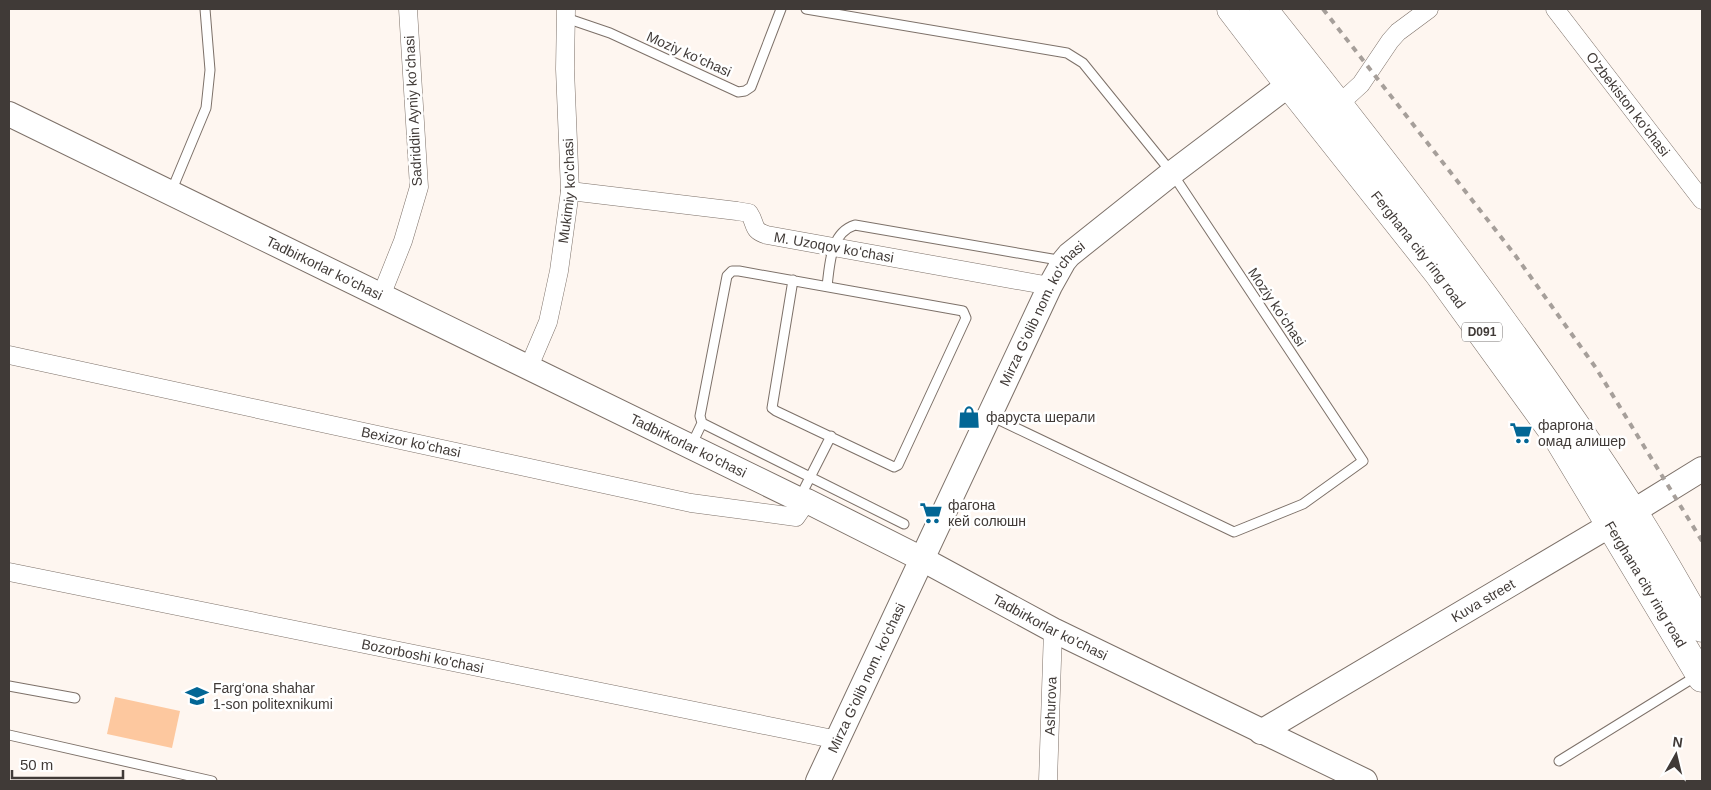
<svg xmlns="http://www.w3.org/2000/svg" width="1711" height="790" font-family="Helvetica,sans-serif">
<style>
.green{fill:#fdc89f}
.lines{fill:none;stroke-linecap:round;stroke-linejoin:round}
.lane-casing{stroke:#7d7169;stroke-width:11}
.street-casing{stroke:#7d7169;stroke-width:19}
.secondary-casing{stroke:#7d7169;stroke-width:26}
.highway-casing{stroke:#7d7169;stroke-width:29}
.lane{stroke:#fff;stroke-width:9}
.street{stroke:#fff;stroke-width:18}
.secondary{stroke:#fff;stroke-width:24}
.highway{stroke:#fff;stroke-width:28}
.rail{stroke:#a69f9a;stroke-width:4;stroke-dasharray:6 6;stroke-linecap:butt}
.labels{text-anchor:middle;dominant-baseline:central;stroke-width:5;stroke-linejoin:round;paint-order:stroke}
.shield{fill:#fff;stroke:#797573;stroke-width:1}
.shield-label{font-size:12px;font-weight:bold;fill:#403a37}
.street-label{font-size:14px;fill:#403a37;stroke:#fff}
.poi-label{font-size:14px;fill:#403a37;stroke:#fff;text-anchor:start}
</style>
<rect width="100%" height="100%" fill="#fef6f0"/>
<path class="green" d="M115,697l65,14 -8,37 -65,-14z"/>
<g class="lines">
<defs>
<path id="lane" d="M806,9l261,44 16,10 89,110 191,288 -60,43 -69,28 -243,-116
M566,18l44,15 128,59 7,-1 6,-4 30,-78
M171,192l35,-84 4,-38 -5,-61
M793,280l-21,128 4,3 118,56 4,-2 68,-147 -3,-7 -224,-40h-7l-5,5 -27,140 2,7 202,101
M827,286c3,-22 3,-53 28,-61l209,36
M691,446l11,-23
M799,499l32,-63
M9,686l66,12
M9,735l203,46
M1559,761l139,-86"/>
<g id="street">
<path id="s1" d="M1555,9l147,191"/>
<path d="M1338,105l23,-21 29,-43 8,-9 31,-23"/>
<path d="M570,191l167,20 12,2c8,12 2,17 18,22l283,51"/>
<path d="M381,296l22,-55 16,-54 -11,-178"/>
<path d="M9,355l682,148 105,14 11,-16"/>
<path id="s2" d="M528,369l20,-47 11,-51 11,-80 -5,-122 1,-60"/>
<path id="s3" d="M9,572l829,168"/>
<path id="s4" d="M1048,781l5,-151"/>
</g>
<g id="secondary">
<path id="s5" d="M9,114l789,385 9,2 115,58 131,71 312,151"/>
<path id="s6" d="M1261,732l373,-221 68,-42"/>
<path id="s7" d="M818,781l232,-495 14,-25 5,-6 103,-82 131,-99"/>
</g>
<g id="highway">
<path id="s8" d="M1231,9l58,76 149,188 121,167 143,238"/>
<path d="M1263,9c129,162 256,326 369,501 25,38 47,79 70,118"/>
</g>
</defs>
<use href="#lane" class="lane-casing"/>
<use href="#street" class="street-casing"/>
<use href="#secondary" class="secondary-casing"/>
<use href="#highway" class="highway-casing"/>
<use href="#lane" class="lane"/>
<use href="#street" class="street"/>
<use href="#secondary" class="secondary"/>
<use href="#highway" class="highway"/>
<path class="rail" d="M1323,9l192,246 81,113 106,173"/>
</g>
<defs>
<symbol id="shop-bare" viewBox="-9 -9 18 18"><path d="M-5-2.5h2.3a2.7 3.5 0 0 1 5.4 0H5L5.5 6h-11ZM-1.5-2.5h3a1.5 2.3 0 0 0-3 0Z" fill="#026695" stroke="#fff" stroke-width="2.5" paint-order="stroke"/></symbol>
<symbol id="supermarket-bare" viewBox="-9 -9 18 18"><path d="M-6-5.5h2.5l.6 2H6L4.5 2H-2.5L-4.4-4H-6ZM-1.5 3.2a1.3 1.3 0 1 0 .1 0ZM3 3.2a1.3 1.3 0 1 0 .1 0Z" fill="#026695" stroke="#fff" stroke-width="2.5" paint-order="stroke"/></symbol>
<symbol id="university-bare" viewBox="-9 -9 18 18"><path d="M0-5L7-2L0 1L-7-2ZM-4 1L0 2.5L4 1V4Q0 6-4 4Z" fill="#026695" stroke="#fff" stroke-width="2.5" paint-order="stroke"/></symbol>
</defs>
<g fill-rule="evenodd">
<use href="#shop-bare" x="953" y="401" width="32" height="32"/>
<use href="#supermarket-bare" x="1505" y="417" width="32" height="32"/>
<use href="#supermarket-bare" x="915" y="497" width="32" height="32"/>
<use href="#university-bare" x="181" y="680" width="32" height="32"/>
</g>
<g class="labels">
<rect class="shield" x="1462" y="322.5" width="40" height="19" rx="4"/>
<g class="shield-label">
<text x="1482" y="332">D091</text>
</g>
<g class="street-label">
<text transform="translate(689 54) rotate(24)">Moziy koʻchasi</text>
<text stroke="none"><textPath href="#s1" startOffset="120">O'zbekiston ko'chasi</textPath></text>
<text transform="translate(413 111) rotate(-93)">Sadriddin Ayniy koʻchasi</text>
<text stroke="none"><textPath href="#s2" startOffset="184">Mukimiy ko'chasi</textPath></text>
<text transform="translate(834 247) rotate(10)">M. Uzoqov koʻchasi</text>
<text stroke="none"><textPath href="#s8" startOffset="305">Ferghana city ring road</textPath></text>
<text stroke="none"><textPath href="#s5" startOffset="351">Tadbirkorlar ko'chasi</textPath></text>
<text transform="translate(1277 307) rotate(56)">Moziy koʻchasi</text>
<text stroke="none"><textPath href="#s7" startOffset="519">Mirza G‘olib nom. ko‘chasi</textPath></text>
<text transform="translate(411 442) rotate(12)">Bexizor koʻchasi</text>
<text stroke="none"><textPath href="#s5" startOffset="756">Tadbirkorlar ko'chasi</textPath></text>
<text stroke="none"><textPath href="#s8" startOffset="710">Ferghana city ring road</textPath></text>
<text stroke="none"><textPath href="#s6" startOffset="258">Kuva street</textPath></text>
<text stroke="none"><textPath href="#s5" startOffset="1161">Tadbirkorlar ko'chasi</textPath></text>
<text stroke="none"><textPath href="#s3" startOffset="422">Bozorboshi ko'chasi</textPath></text>
<text stroke="none"><textPath href="#s7" startOffset="114">Mirza G‘olib nom. ko‘chasi</textPath></text>
<text stroke="none"><textPath href="#s4" startOffset="75">Ashurova</textPath></text>
</g>
<g class="poi-label">
<text x="986" y="417">фаруста шерали</text>
<text x="1538" y="425">фаргона<tspan x="1538" dy="16">омад алишер</tspan></text>
<text x="948" y="505">фагона<tspan x="948" dy="16">кей солюшн</tspan></text>
<text x="213" y="688">Farg‘ona shahar<tspan x="213" dy="16">1-son politexnikumi</tspan></text>
</g>
</g>
<rect width="1711" height="790" fill="none" stroke="#403a37" stroke-width="20"/>
<g transform="translate(1676 755) rotate(8)" stroke="#ffffff" stroke-width="4" paint-order="stroke">
<path d="M0-4L9 19L0 12L-9 19Z" fill="#403a37"/>
<text y="-8" font-size="14" font-weight="bold" text-anchor="middle" fill="#403a37">N</text>
</g>
<path d="M12 770v8h111v-8" fill="none" stroke="#403a37" stroke-width="2.5"/>
<text x="20" y="770" font-size="15" fill="#403a37" stroke="#ffffff" stroke-width="4" paint-order="stroke">50 m</text>
</svg>
